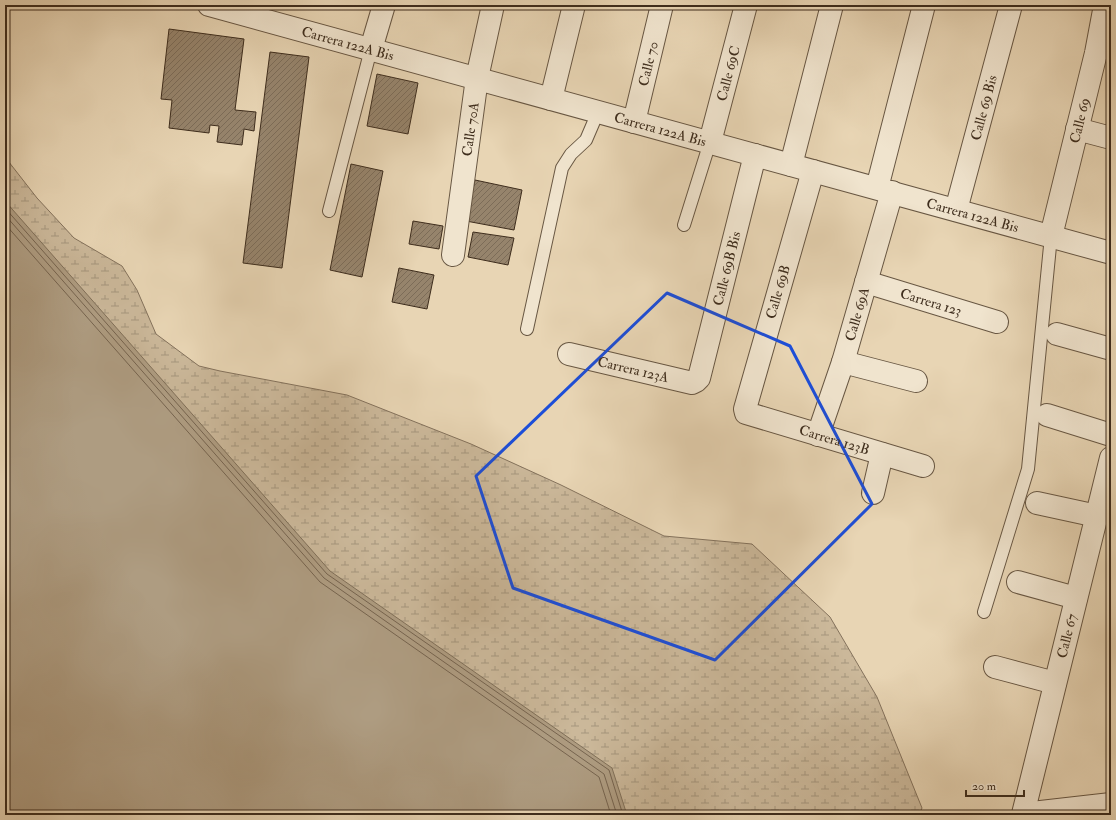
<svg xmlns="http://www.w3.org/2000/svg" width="1116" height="820" font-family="'IM FELL Double Pica',serif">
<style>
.wetland{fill:url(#wetland-marsh);stroke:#84725c}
.water{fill:#ae9c81;stroke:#817059}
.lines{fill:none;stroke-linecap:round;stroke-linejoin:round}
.shore{stroke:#76644f;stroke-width:1}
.building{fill:url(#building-hatch);stroke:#3e2d1d}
.lane-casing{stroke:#685743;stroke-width:14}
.street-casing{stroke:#685743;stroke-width:24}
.lane{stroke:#f0e4ce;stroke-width:12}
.street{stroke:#f0e4ce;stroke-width:22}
.marked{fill:none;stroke:#1d4ed8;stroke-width:3;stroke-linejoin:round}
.labels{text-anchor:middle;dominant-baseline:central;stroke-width:3;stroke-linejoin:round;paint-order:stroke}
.street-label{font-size:14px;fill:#3e2d1d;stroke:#f0e4ce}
</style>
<defs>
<pattern id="wetland-marsh" width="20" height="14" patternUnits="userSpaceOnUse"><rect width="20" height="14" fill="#cbb89a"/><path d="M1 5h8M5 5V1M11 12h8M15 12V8" fill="none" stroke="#a6967d"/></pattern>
<pattern id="building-hatch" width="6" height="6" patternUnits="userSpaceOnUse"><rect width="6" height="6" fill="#96846c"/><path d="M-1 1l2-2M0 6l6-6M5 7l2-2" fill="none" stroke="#7c6c58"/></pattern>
</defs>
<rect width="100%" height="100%" fill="#e8d5b4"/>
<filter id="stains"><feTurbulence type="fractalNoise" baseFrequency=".005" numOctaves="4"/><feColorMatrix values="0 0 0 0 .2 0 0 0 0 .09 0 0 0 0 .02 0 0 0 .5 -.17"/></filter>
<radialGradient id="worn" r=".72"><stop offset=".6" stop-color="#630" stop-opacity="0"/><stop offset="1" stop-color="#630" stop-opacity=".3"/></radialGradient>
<path class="wetland" d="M5,157l32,41 37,40 48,28 15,24 19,44 43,32 21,5 127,24 124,49 90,41 103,51 88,8 78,73 47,80 45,111 -3,7h-914z"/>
<path class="water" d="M5,201l325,370 282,197 15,47h-622z"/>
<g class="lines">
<path class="shore" d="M5,208l322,366 282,196 14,45
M5,215l319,363 280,196 13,41
M5,224l315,358 279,195 12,38"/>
</g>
<path class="building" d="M169,29l75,10 -9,71 21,2 -2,19 -10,-2 -2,16 -25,-3 2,-16 -9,-1 -1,8 -40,-5 3,-28 -11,-1z
M270,52l39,5 -27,211 -39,-5z
M377,74l41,9 -10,51 -41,-8z
M351,164l32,7 -21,106 -32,-7z
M475,180l47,10 -8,40 -48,-9z
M413,221l30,5 -4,23 -30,-5z
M473,232l41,6 -6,27 -40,-8z
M399,268l35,7 -7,34 -35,-7z"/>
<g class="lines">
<defs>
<path id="lane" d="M329,211l42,-162
M684,225l26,-83
M527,329l35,-161 9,-14 15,-14 12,-28
M984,612l44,-143 23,-233"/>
<g id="street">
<path id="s1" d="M209,5l902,248"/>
<path d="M371,49l13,-44"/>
<path d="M551,99l23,-94"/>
<path id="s2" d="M634,122l28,-117"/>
<path d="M1077,129l34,9"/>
<path id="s3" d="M710,142l36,-137"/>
<path d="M791,165l41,-160"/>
<path id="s4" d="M813,171l-68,238 1,4 177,53"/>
<path d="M877,188l47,-183"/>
<path id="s5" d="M956,210l55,-205"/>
<path id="s6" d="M1051,236l45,-183 9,-48"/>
<path id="s7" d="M453,255l24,-177 16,-73"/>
<path id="s8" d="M866,282l131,40"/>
<path d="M1057,334l54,15"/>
<path id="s9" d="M569,354l123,29 4,-2 3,-3 56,-223"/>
<path d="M843,362l73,19"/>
<path d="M1047,415l64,20"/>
<path id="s10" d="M818,435l25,-73 49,-170"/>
<path d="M1111,458l-88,356 88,-10"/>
<path d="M873,493l9,-39"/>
<path d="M1037,503l60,13"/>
<path d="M1018,582l58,16"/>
<path d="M995,667l60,16"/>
</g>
</defs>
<use href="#lane" class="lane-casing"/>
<use href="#street" class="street-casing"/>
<use href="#lane" class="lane"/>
<use href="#street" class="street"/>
</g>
<path class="marked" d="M667,293l123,53 82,158 -157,156 -202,-72 -37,-112z"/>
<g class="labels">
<g class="street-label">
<text stroke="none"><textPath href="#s1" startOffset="144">Carrera 122A Bis</textPath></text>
<text stroke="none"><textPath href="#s2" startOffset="60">Calle 70</textPath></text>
<text stroke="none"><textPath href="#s3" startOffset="71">Calle 69C</textPath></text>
<text stroke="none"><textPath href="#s5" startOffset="106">Calle 69 Bis</textPath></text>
<text stroke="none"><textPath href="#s6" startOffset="119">Calle 69</textPath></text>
<text stroke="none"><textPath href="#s1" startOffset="468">Carrera 122A Bis</textPath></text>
<text stroke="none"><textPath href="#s7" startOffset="127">Calle 70A</textPath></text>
<text stroke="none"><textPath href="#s1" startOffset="792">Carrera 122A Bis</textPath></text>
<text stroke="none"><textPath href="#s9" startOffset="248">Calle 69B Bis</textPath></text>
<text transform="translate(778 292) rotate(-74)">Calle 69B</text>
<text stroke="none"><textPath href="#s8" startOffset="68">Carrera 123</textPath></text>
<text stroke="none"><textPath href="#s10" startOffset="127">Calle 69A</textPath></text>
<text stroke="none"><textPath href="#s9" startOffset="66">Carrera 123A</textPath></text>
<text stroke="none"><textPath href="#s4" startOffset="344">Carrera 123B</textPath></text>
<text transform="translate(1067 636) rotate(-76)">Calle 67</text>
</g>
</g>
<rect width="1116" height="820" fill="none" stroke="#e8d5b4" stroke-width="20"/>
<rect x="6" y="6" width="1104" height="808" fill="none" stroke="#3e2d1d" stroke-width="2"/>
<rect x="10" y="10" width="1096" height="800" fill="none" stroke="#3e2d1d"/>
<path d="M966 790v6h58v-6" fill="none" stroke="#3e2d1d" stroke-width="2"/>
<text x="972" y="790" font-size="12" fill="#3e2d1d" stroke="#f0e4ce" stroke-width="3" paint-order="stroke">20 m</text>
<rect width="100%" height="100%" filter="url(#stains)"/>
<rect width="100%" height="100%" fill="url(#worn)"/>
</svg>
